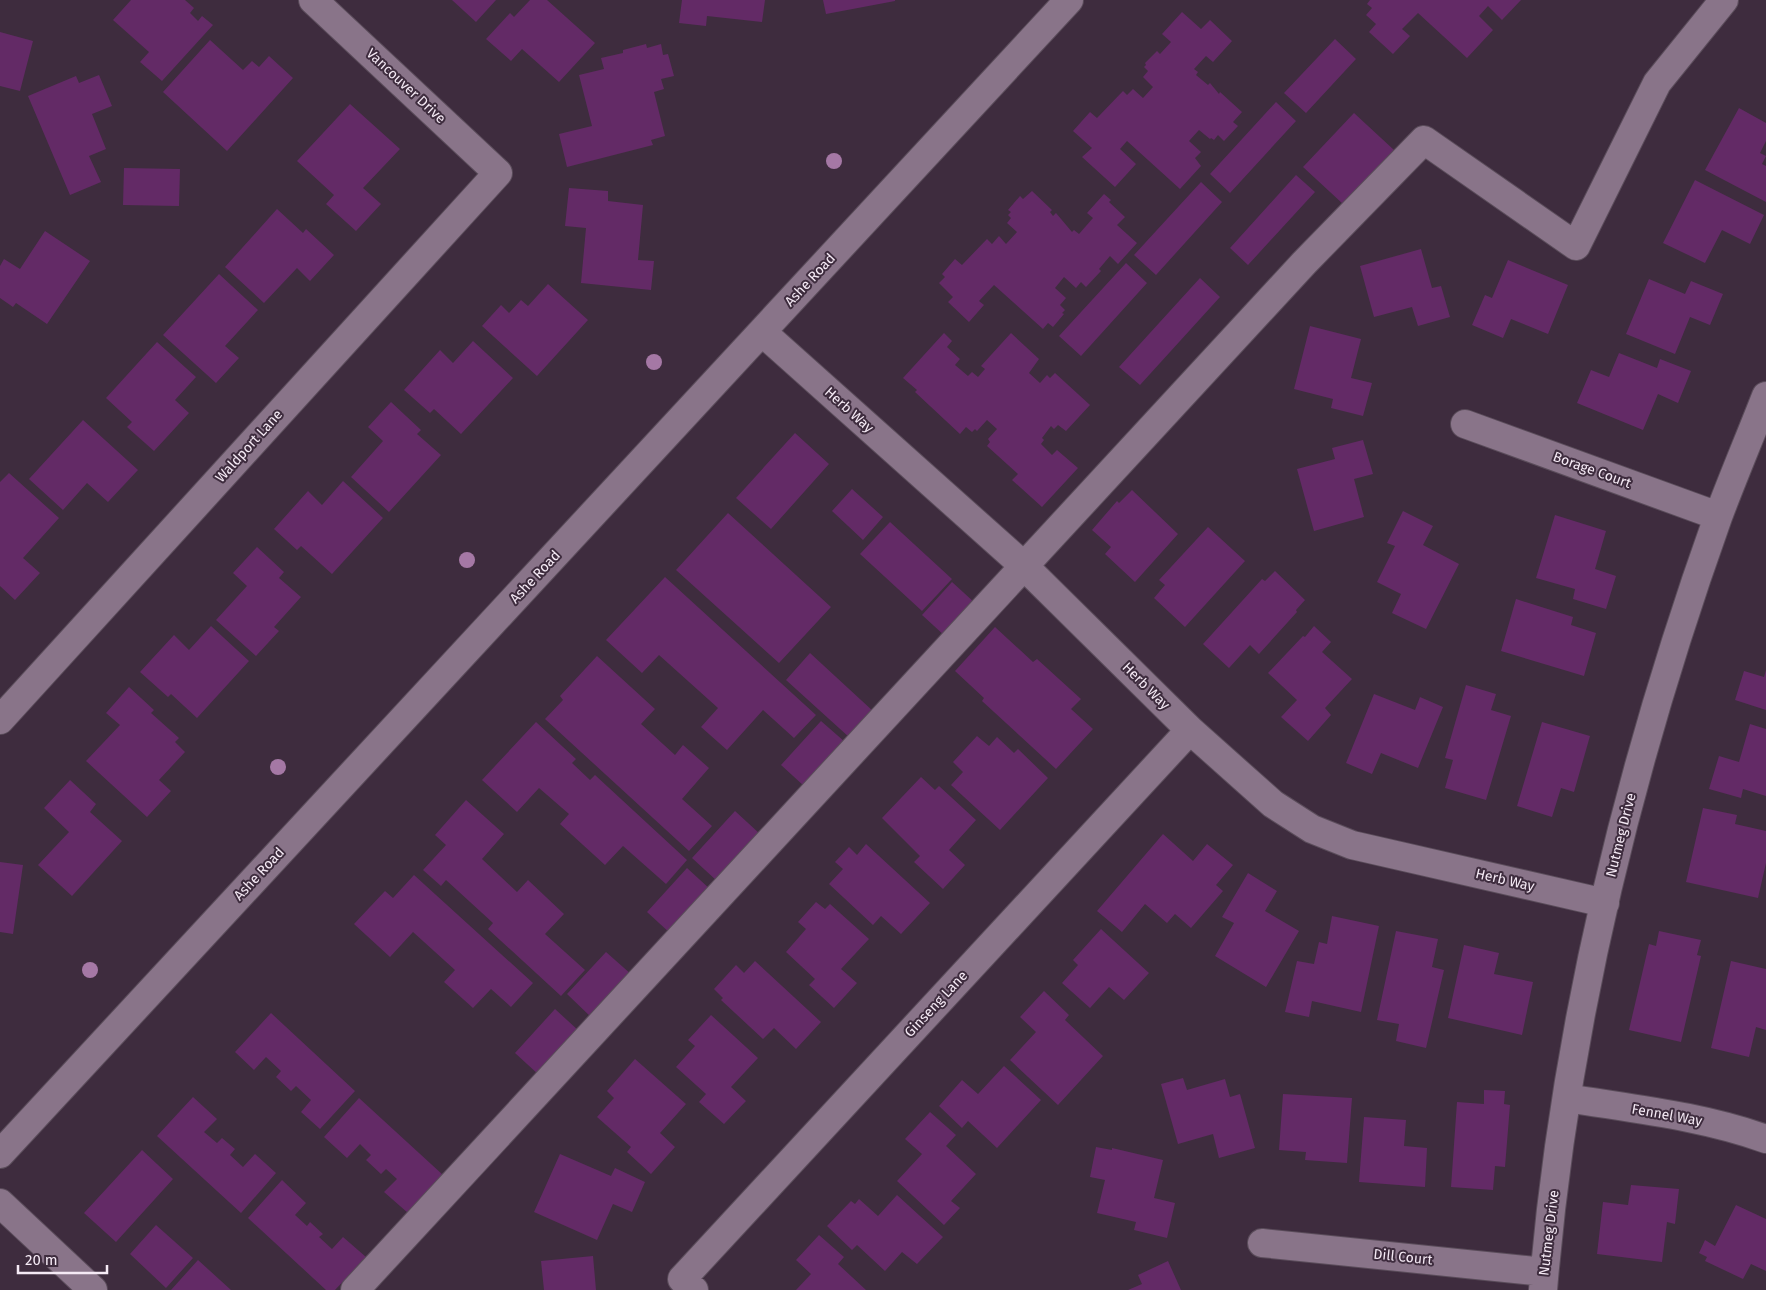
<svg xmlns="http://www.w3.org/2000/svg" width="1766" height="1290" font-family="'Fira Sans',sans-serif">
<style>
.building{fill:#632a66}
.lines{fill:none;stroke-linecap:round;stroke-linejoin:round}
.minor-casing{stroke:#5a4c5a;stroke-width:30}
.minor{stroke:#897489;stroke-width:28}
.tree{fill:#a578a5}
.labels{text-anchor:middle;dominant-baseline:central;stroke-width:4;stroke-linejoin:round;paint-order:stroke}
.street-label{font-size:14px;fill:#f5eaf5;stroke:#3e2c3e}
</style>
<rect width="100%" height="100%" fill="#3e2c3e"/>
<path class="building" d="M131,0h54l9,8 -4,5 8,8 4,-5 11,9 -51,56 -22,-19 9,-10 -36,-32z
M452,0h44l-20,22z
M530,0h17l48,43 -36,39 -37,-33 -11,12 -25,-22 24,-26 4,4z
M682,0h83l-3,22 -55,-6 -1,10 -27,-3z
M823,0h72v1l-69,13z
M1370,0h151l-19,20 -14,-14 -9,10 14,14 -26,28 -49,-45 -16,16 8,7 -17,18 -24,-22 7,-8 -10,-9 6,-7 -5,-4z
M1182,12l19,17 9,-9 22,21 -19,21 -7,-6 -12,13 4,3 -2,3 12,10 2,-2 9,11 1,-2 22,20 -9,10 5,4 -14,15 -6,-6 -4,5 -3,-2 -1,1 -11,-9 -10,11 12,11 -6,6 6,8 -21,23 -53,-48 -7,8 16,15 -21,23 -33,-30 10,-9 -19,-17 17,-19 7,6 26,-27 4,4 6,-6 10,9 10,-11 -10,-10 5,-6 -4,-4 2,-2 -1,-2 12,-12 3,3 11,-12 -9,-8z
M0,32l33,9 -13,50 -20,-5z
M1335,39l21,20 -50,54 -22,-20z
M210,40l33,30 9,-9 7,6 10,-11 24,22 -66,73 -64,-59z
M646,44l1,4 14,-4 2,11 5,-1 6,22 -13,3 3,10 -10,3 11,44 -14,4 2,5 -86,22 -8,-33 33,-8 -13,-51 25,-6 -3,-11 22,-5v-3z
M99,75l13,31 -20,8 14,35 -17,7 12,26 -31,13 -42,-99 48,-20 3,7z
M1276,102l20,19 -66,72 -20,-19z
M350,104l50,45 -37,39 18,16 -25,27 -30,-27 8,-9 -37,-34z
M1739,108l27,15v18l-6,12 6,3 -4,8 4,2v36l-61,-32z
M1354,113l40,37 -51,54 -40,-37z
M124,168l56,1 -1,37 -56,-1z
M1296,175l19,17 -67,73 -18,-17z
M1695,180l69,35 -14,29 -28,-14 -17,33 -42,-20z
M1201,182l21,20 -66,73 -22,-20z
M569,188l39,3v10l35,4 -5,55 16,1 -3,29 -70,-7 5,-55 -21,-2z
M1032,191l20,19 -2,2 3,4 3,-3 16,19 2,-2 5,4 14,-16 -6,-5 17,-19 7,6 -2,2 16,15 -8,8 20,18 -19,21 -8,-8 -11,13 2,2 -15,16 -5,-5 -5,6 -12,-11 -9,11 11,10 -6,7 5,5 -3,3 2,1 -11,13 -5,-4 -5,6 -49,-44 -15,16 5,4 -15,17 -21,-20 5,-5 -14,-14 6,-6 -3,-3 13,-15 7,6 25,-26 5,5 7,-8 7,8 11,-12 -10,-9 4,-5 -3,-3 3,-3 -3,-2 12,-14 3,3z
M277,209l26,24 3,-4 28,26 -24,26 -13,-13 -33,35 -39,-36z
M45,231l45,30 -43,63 -31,-21 -3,4 -13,-9v-32l4,-7 16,10z
M1421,249l11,39 9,-2 9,31 -32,9 -6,-19 -38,10 -14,-51z
M1508,260l60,25 -20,49 -37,-15 -8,19 -31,-13 13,-30 7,3z
M1126,263l21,20 -66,73 -22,-20z
M219,274l39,36 -33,36 14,12 -23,25 -53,-48z
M1200,278l20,19 -80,88 -21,-18z
M1649,279l36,15 6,-13 32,13 -13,31 -20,-8 -15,37 -49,-20z
M548,284l40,36 -51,56 -55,-50 19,-21 8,8 12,-13 7,6z
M1310,326l51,13 -10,39 21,5 -9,33 -32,-8 2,-9 -39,-10z
M944,333l8,8 -5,6 13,12 -5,6 13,11 4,-4 6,5 7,-8 -4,-3 30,-33 28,26 -10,14 11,10 7,-8 3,3 5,-5 35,32 -24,26 -8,-6 -4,4 -3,-3 -9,12 2,2 -3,4 11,11 5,-5 21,18 -36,39 -30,-27 6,-6 -31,-28 3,-4 -2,-3 9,-10 -10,-9 -10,11 -2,-2 -3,3 -6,-5 -6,7 -45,-42 2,-2 -14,-12z
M473,341l40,37 -52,56 -27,-25 -4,4 -26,-23 36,-40 13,13z
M157,342l39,35 -21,23 14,13 -35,38 -27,-24 5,-5 -26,-24z
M1619,353l38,15 3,-9 31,12 -13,32 -20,-9 -15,36 -66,-27 14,-33 18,7z
M391,402l30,28 -4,4 24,21 -52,57 -38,-35 32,-36 -15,-14z
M83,420l55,50 -30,32 -21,-19 -24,27 -34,-31z
M795,433l34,31 -58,65 -35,-31z
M1363,440l10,34 -19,5 10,38 -50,14 -17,-62 38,-10 -3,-11z
M9,473l50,45 -36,40 17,15 -25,27 -15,-14v-104z
M343,481l40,37 -51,56 -31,-28 -4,4 -23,-21 34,-38 14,14z
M852,489l31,28 -20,23 -31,-29z
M1132,490l46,44 -43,48 -30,-28 6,-7 -19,-17 25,-29 2,2z
M1403,511l30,15 -10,19 36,19 -33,65 -34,-16 9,-19 -24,-12 18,-36 -8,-3z
M728,513l103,94 -52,56 -103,-93z
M1555,515l51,16 -11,38 21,7 -10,33 -33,-10 2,-10 -39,-11z
M890,522l62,57 -30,32 -62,-57z
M1208,527l37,34 -60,66 -31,-29 11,-13 -6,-5z
M257,547l27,25 -5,6 22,19 -27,30 5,4 -23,25 -40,-36 31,-34 -14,-13z
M1275,571l30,29 -9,10 1,2 -38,42 -9,-9 -21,23 -26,-24 59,-65 3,2z
M665,577l151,138 -22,23 -31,-28 -36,40 -26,-23 17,-19 -59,-53 -17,18 -36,-33z
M952,582l23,21 -30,33 -23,-21z
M1516,599l57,18 -2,8 25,8 -12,43 -83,-25z
M211,626l38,35 -52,57 -26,-24 -3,3 -28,-25 34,-37 15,15z
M1314,626l17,16 -9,10 30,27 -27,29 6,7 -23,26 -27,-24 16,-17 -29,-27 35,-37 2,1z
M995,627l38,35 4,-3 44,40 -10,10 22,20 -37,40 -74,-68 2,-3 -29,-27z
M810,653l64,59 -24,26 -64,-58z
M597,656l58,53 -14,15 34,31 8,-10 26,23 -27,31 30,27 -23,25 -144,-132 18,-19 -3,-4z
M1766,670v40l-31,-10 9,-29 20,6z
M1466,685l30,9 -5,16 20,6 -25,84 -41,-12 8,-28 -8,-2z
M129,687l25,23 -3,3 28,25 -4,4 10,10 -26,28 12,11 -24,26 -61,-56 34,-36 -14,-12z
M1374,694l41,16 5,-13 23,10 -25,61 -37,-15 -9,21 -26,-11z
M821,721l24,21 -41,44 -23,-21z
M536,722l40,37 -4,4 18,17 5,-5 92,85 -21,24 -43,-38 -18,19 -45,-41 9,-10 -30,-26 -22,24 -35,-32z
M1542,722l48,14 -16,56 -13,-4 -9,29 -35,-11z
M1750,724l16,5v67l-23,-7 -2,9 -32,-9 10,-33 20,6z
M977,736l12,10 8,-9 17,16 4,-4 30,29 -48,52 -49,-45 12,-13 -10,-10z
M921,777l14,13 4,-4 37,34 -27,30 16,15 -22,24 -29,-27 6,-6 -38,-38z
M70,780l26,24 -6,8 32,29 -50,55 -34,-31 31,-33 -25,-24z
M466,800l38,34 -22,25 35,33 11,-12 36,34 -19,20 40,36 -24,26 -73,-67 5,-6 -47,-43 -5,6 -18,-16 23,-25 -11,-10z
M1703,808l34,7 -2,9 31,7v32l-8,35 -72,-16z
M735,811l25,23 -43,47 -25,-23z
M1163,834l30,27 14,-17 26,21 -17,20 7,6 -32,37 -16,-14 -8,9 -22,-19 -23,28 -25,-21z
M866,844l64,59 -29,31 -20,-18 -8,9 -44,-41 14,-15 -8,-7 14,-15 8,8z
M0,862l23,3 -10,69 -13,-2z
M687,868l24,22 -40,44 -24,-22z
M1248,873l29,18 -12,20 34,20 -33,56 -51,-31 19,-33 -12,-6z
M414,875l119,108 -22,24 -20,-18 -18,19 -29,-26 11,-12 -42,-38 -23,25 -36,-33 31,-33 8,7z
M816,902l9,7 5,-5 39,35 -28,30 16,14 -23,25 -25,-23 6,-6 -29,-27 20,-23 -8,-7z
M1332,916l47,10 -18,86 -49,-11 -3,16 -24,-5 12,-51 17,3 5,-22 8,2z
M1101,929l48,44 -25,27 -15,-13 -19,21 -28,-25 16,-18 -5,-5z
M1396,931l42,8 -6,28 12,3 -18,78 -30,-7 3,-17 -22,-4z
M1659,931l42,9 -4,15 4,1 -20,86 -52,-12 20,-86 7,2z
M1464,945l35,8 -5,21 39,8 -11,53 -74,-17z
M606,952l26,23 -40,43 -25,-24z
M755,961l66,61 -25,27 -22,-21 -11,11 -42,-39 2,-2 -9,-9 22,-24 8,8z
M1731,961l35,8v61l-10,-3 -7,30 -38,-9z
M1044,991l25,24 -4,5 38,36 -45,49 -48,-45 26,-28 -16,-15z
M555,1009l24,22 -40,44 -24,-22z
M271,1013l84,78 -35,38 -19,-17 10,-12 -15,-14 -5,5 -15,-14 5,-6 -15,-14 -12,13 -19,-18z
M711,1015l47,43 -27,29 15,14 -22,23 -25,-22 7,-8 -30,-27 19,-21 -7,-6z
M635,1059l51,45 -26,29 15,14 -24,27 -24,-22 4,-5 -34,-30 17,-19 -7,-7z
M1004,1066l37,34 -44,48 -29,-27 -6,7 -23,-22 23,-26 16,14z
M1183,1078l4,12 38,-11 5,18 10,-3 15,54 -36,10 -6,-24 -35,10 -17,-60z
M1484,1090l21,1 -1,13 6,1 -5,62 -10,-1 -2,24 -42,-3 6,-85 27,2z
M1283,1094l69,4 -5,65 -42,-3 1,-8 -27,-2z
M193,1097l24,22 -13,13 13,11 5,-5 13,11 -5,6 13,12 12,-13 21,19 -35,40 -84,-77z
M359,1098l84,77 -35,38 -24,-21 13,-13 -11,-10 -5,5 -15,-14 5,-5 -11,-11 -13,14 -23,-21z
M930,1112l26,23 -10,11 30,28 -25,27 9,7 -16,17 -47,-44 25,-27 -17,-15z
M1364,1117l42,3 -2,26 23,2 -2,39 -66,-5z
M1096,1147l16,3v-2l51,12 -9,38 21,5 -8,35 -33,-8 2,-8 -39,-9 8,-33 -15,-3z
M142,1150l31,29 -57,63 -32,-29z
M560,1154l51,22 4,-8 30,14 -13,30 -19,-8 -16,36 -63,-28z
M282,1180l24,23 -11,12 12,11 3,-4 13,12 -4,3 13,12 11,-12 23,20 -31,33h-9l-78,-72z
M1631,1185l48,4 -4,35 -8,-2 -5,40 -65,-8 6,-52 25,3z
M897,1195l46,42 -26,27 -15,-12 -17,19 -28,-26 -5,5 -25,-24 24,-25 4,3 4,-5 19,17z
M1736,1205l30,14v52l-15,-7 -8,15 -38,-18 2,-4 -8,-4 6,-13 10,6z
M156,1225l37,33 -27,30 -36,-34z
M819,1235l25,22 -6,7 28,26h-70l15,-16 -15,-14z
M593,1256l3,34h-52l-3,-29z
M198,1260l33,30h-60z
M1168,1261l13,29h-53l14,-6 -4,-9z"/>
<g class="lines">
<defs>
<path id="minor" d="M762,332l262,234 166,164 83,74 39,25 40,16 253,58
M1465,424l253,92
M0,720l498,-547 -185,-173
M1567,1098c67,11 135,18 199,41
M0,1154l1069,-1154
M0,1203l93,87
M1262,1243l282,29
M355,1290l949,-1027 120,-123 152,106 81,-163 67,-83
M694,1290l-12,-11 508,-549
M1543,1290c22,-263 86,-524 175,-773 15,-40 32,-80 48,-121"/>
</defs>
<use href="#minor" class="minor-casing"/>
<use href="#minor" class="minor"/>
</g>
<g class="tree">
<circle cx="834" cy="161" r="8"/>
<circle cx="654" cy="362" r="8"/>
<circle cx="467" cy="560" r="8"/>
<circle cx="278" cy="767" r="8"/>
<circle cx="90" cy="970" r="8"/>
</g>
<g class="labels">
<g class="street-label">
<text transform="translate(406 86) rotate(43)">Vancouver Drive</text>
<text transform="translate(810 280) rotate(-47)">Ashe Road</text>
<text transform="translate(849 410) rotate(42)">Herb Way</text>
<text transform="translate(249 446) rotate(-48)">Waldport Lane</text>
<text transform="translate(1592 470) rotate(20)">Borage Court</text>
<text transform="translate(535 577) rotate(-47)">Ashe Road</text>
<text transform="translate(1146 686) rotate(45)">Herb Way</text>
<text transform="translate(1621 835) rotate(-76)">Nutmeg Drive</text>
<text transform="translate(259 874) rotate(-47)">Ashe Road</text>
<text transform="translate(1505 880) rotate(13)">Herb Way</text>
<text transform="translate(936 1004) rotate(-47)">Ginseng Lane</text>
<text transform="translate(1667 1115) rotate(10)">Fennel Way</text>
<text transform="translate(1549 1233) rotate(-83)">Nutmeg Drive</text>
<text transform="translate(1403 1257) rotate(6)">Dill Court</text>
</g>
</g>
<path d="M18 1265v8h89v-8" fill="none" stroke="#f5eaf5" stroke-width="2.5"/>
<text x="25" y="1265" font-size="15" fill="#f5eaf5" stroke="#3e2c3e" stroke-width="4" paint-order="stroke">20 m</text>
</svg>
